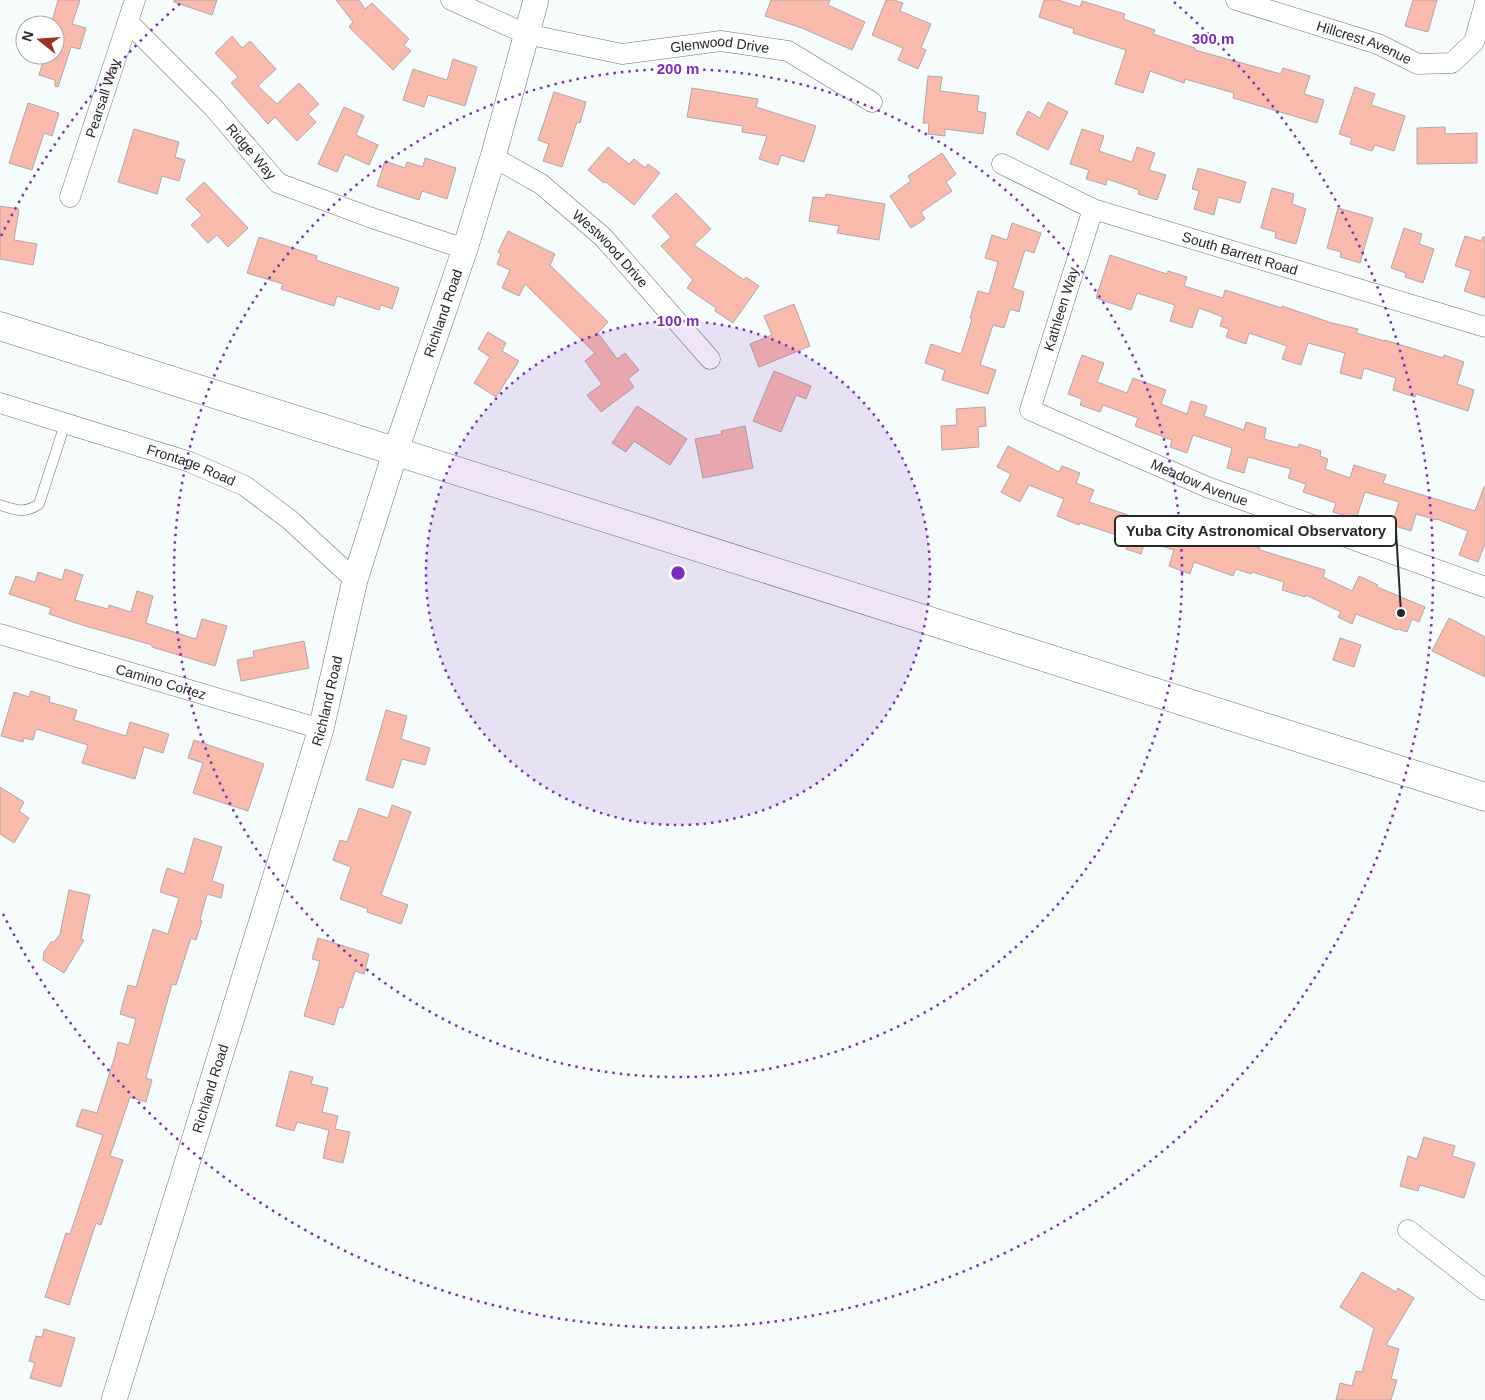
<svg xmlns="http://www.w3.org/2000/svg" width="1485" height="1400" font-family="Helvetica,sans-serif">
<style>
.building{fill:#f9b9ab;stroke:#aea8a6}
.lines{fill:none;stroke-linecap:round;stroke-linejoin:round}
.service-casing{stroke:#6b7171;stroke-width:11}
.minor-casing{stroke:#6b7171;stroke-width:21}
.tertiary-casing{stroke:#6b7171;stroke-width:26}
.trunk-casing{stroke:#6b7171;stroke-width:29}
.service{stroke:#fff;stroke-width:10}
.minor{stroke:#fff;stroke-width:20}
.tertiary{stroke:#fff;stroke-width:25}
.trunk{stroke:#fff;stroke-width:28}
.ring{fill:none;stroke:#7b2cbf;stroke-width:2.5;stroke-dasharray:2.5 5}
.labels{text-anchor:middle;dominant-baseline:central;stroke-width:4.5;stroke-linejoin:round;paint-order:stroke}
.street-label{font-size:14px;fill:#262828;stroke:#fff}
.centre{fill:#7b2cbf;stroke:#fff;stroke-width:2.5}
.ring-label{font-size:15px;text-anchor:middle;font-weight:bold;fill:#7b2cbf;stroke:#fff;stroke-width:4.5;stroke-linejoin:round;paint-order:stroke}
.leader{fill:none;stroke:#262828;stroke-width:2}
.callout-dot{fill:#262828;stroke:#fff;stroke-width:2}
.callout{fill:#fff;stroke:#262828;stroke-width:2}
.callout-label{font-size:15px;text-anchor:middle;font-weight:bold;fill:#262828}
</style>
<rect width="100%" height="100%" fill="#f5fcfb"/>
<path class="building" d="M58,0h22l-8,24 14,4 -6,21 -9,-2 -13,40 -3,-1v-6l-16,-5 6,-20h10v-30h-4z
M174,0h43l-5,15 -38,-13z
M336,0h23l6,9 7,-6 37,36 -5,6 7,6 -18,19 -44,-43 4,-5z
M771,0h59l-2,5 37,17 -13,28 -50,-22 -37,-12z
M886,0h8l9,3 -3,8 31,13 -10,24 5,2 -8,19 -20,-9 5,-12 -31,-13z
M1044,0h14l22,7 2,-6 43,13 -2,5 32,11 -2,4 42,14v2l86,24 2,-6 27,8 -6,18 20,6 -7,23 -84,-25 1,-5 -49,-14 -1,4 -34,-12 -7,22 -28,-9 11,-34 -53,-17 1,-4 -35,-12z
M1413,0h24l-9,32 -23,-6z
M232,36l10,12 8,-7 26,28 -18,17 19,18 22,-21 20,21 -11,10 8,8 -19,19 -22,-24 -7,7 -37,-41 7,-6 -23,-24z
M453,59l24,8 -12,39 -37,-11 -4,12 -21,-7 10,-31 34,11z
M928,76l14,1 -2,14 39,5 -2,15 9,2 -3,21 -38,-5v7l-17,-2 1,-11h-6z
M1355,87l20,7 -4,11 34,11 -11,35 -19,-6 -3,6 -22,-7 2,-6 -13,-4z
M692,88l66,11 -2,8 60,19 -12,36 -23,-7 -3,10 -19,-6 8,-23 -25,-4 1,-6 -56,-9z
M554,92l32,10 -6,21 -3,-1 -15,45 -19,-6 6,-17 -11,-4z
M1048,102l20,10 -20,38 -32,-16 12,-23 12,7z
M28,103l31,10 -7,23 -8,-3 -12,37 -23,-7z
M344,107l20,9 -8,19 22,10 -9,20 -24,-11 -8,18 -19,-8z
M1445,127v7l32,-1v30l-60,1v-36z
M134,129l45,13 -4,15 10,3 -6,21 -17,-5 -5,18 -39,-12z
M1082,129l22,7 -5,15 33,11 5,-15 18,6 -6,17 17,5 -9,25 -19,-6 1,-4 -32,-11 -1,6 -20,-6 3,-9 -19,-6z
M608,147l21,17 5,-5 11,9 3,-4 12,9 -26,32 -28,-23 -2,1 -16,-13z
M942,153l14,21 -10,8 6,9 -31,21 4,7 -14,9 -21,-32 21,-15 -3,-5z
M425,158l31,10 -9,31 -25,-8 -3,9 -42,-14 8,-25 20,7 2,-6 16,5z
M1198,168l48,14 -6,21 -22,-6 -4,18 -20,-6 5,-18 -7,-2z
M204,182l44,46 -20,19 -11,-12 -9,8 -17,-18 11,-10 -16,-16z
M1272,188l22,6 -2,10 14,5 -10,35 -21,-6 1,-6 -15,-4z
M676,193l35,36 -17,16 50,35 2,-3 13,9 -26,37 -18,-12 1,-3 -29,-20 6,-8 -32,-34 10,-9 -19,-21z
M826,194l59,10 -6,36 -42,-7 2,-7 -30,-5 4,-24 12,1z
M0,206l19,3 -5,31 23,4 -4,21 -33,-6z
M1338,208l35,10 -13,45 -20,-6 1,-5 -14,-4z
M1012,223l29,10 -7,20 -9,-3 -12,38 11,4 -5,20 -9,-3 -6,19 -11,-3 -13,40 16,5 -8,24 -46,-14 3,-10 -20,-7 6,-19 30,10 11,-35 -2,-1 8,-27 11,3 9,-32 -13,-4 7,-23 15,5z
M1404,228l18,6 -3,10 15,5 -11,34 -18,-6 1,-4 -15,-5z
M508,231l47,23 -5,11 58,57 -10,11 19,26 8,-6 14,17 -11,9 6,8 -33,25 -14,-17 15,-11 -17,-23 10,-8 -70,-69 -6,12 -17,-8 8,-18 -13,-6 4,-10 -3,-2z
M1465,236l16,5 2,-4h2v61l-21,-7 7,-20 -16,-5z
M259,237l58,19 -1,4 83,28 -7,21 -11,-4 -2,5 -42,-14 -3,10 -53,-17 2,-5 -36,-11z
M1110,255l57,19 1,-3 19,6 -3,9 39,12 2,-8 57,18v-2l50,17 26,6 -2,4 29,8v-1l58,18 1,-3 20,7 -7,22 17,6 -6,21 -52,-17 -1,3 -22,-7 3,-12 -32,-10 -3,11 -21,-6 5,-20 -37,-10 -7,22 -19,-6 5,-13 -38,-13 -3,11 -20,-7 3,-8 -9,-3 3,-9 -24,-9 -7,20 -22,-7 5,-16 -38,-12 -6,17 -35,-12z
M794,304l16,42 -51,21 -9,-23 22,-9 -8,-19z
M488,332l18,11 -4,8 17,10 -23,36 -22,-14 16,-26 -12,-8z
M1082,355l22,8 -7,19 30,11 6,-15 33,12 -5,14 26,10 4,-13 16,5 -3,10 40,14 2,-8 20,6 -2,11 34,9 1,-4 22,7 -1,5 8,3 -3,10 25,9 4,-13 32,10 -3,8 92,28 9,-24h1v57l-7,18 -19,-7 9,-24 -31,-12v1l-21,-6 -5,17 -19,-6 7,-23 -34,-10 -9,27 -23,-7 3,-9 -33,-11 3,-8 -18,-6 3,-9 -43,-12 -4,16 -17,-5 5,-20 -39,-13 -6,18 -17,-6 2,-7 -37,-14 3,-8 -35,-13 -3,7 -20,-7 2,-6 -14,-5z
M774,371l37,15 -5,13 -10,-4 -15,37 -28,-11z
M637,406l50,33 -17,26 -36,-24 -8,11 -14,-9z
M985,407l1,19 -8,1 1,20 -37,3 -1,-24 16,-1 -1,-16z
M745,426l8,42 -50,10 -8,-39 27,-5 -1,-3z
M1008,446l51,26 3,-6 18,7 -4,10 18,7 -5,12 78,26 4,-13 21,7 -3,7 35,12 2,-5 34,12v2l65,20 -2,7 29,14 7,-15 19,9 -1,2 48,20 -6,15 -7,-3 -5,13 -9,-3 -1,1 -41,-16 -4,10 -14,-7 3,-5 -35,-17 -1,2 -23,-7 2,-8 -32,-10 -1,2 -15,-5 -3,7 -39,-14 -4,12 -21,-8 5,-16 -29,-9 -4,13 -15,-5 3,-10 -49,-16 -1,2 -22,-9 7,-17 -35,-14 -9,17 -19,-10 10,-18 -14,-7z
M65,569l18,6 -8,25 33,9 1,-4 22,7 6,-21 16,5 -7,27 50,16 6,-20 25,7 -12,40 -63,-19v-2l-70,-20 -33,-11 2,-6 -42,-14 7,-18 19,6 3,-10 24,8z
M1449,618l36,19v40l-53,-26z
M1340,638l21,7 -7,22 -21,-7z
M304,641l5,27 -68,13 -4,-21 17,-3 -1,-6z
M31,691l19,6 -1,5 28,8 -3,10 52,16 4,-14 39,12 -6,19 -19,-6 -9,32 -53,-16 6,-18 -52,-16 -3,11 -9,-2 -1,4 -22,-6 13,-44 15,5z
M386,710l21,6 -6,23 29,9 -5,17 -23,-6 -9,29 -27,-8z
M194,740l70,24 -16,47 -55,-18 10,-30 -15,-5z
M0,787l24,15 -5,9 10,7 -15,25 -14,-9z
M392,805l19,7 -30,83 27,10 -7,19 -34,-12 1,-3 -28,-10 11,-32 -18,-7 7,-20 7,2 12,-34 29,10z
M194,838l28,9 -10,34 12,4 -3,13 -14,-4 -7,26 2,1 -6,19 -5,-2 -15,47 -4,-1 -26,94 6,2 -6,22 -16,-5 -20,59 13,4 -22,65 -5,-2 -27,82 -24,-8 21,-64 4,1 33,-99 -27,-9 6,-17 15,4 18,-57 3,-14 11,3 7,-26 -16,-5 8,-29 8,2 17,-58 15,5 11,-36 -19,-6 7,-24 17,6z
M69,890l21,5 -9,44 3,1 -20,33 -21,-13 1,-8 7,-10h3l6,-8z
M318,938l51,16 -5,20 -9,-3 -12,37 -4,-1 -5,18 -30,-9 16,-55 -8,-2z
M290,1071l23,6 -2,7 17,4 -6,24 16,4 -3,13 15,3 -7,31 -20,-5 6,-28 -32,-8 -3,9 -18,-5z
M1424,1137l31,9 -3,10 23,7 -11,35 -44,-13 -2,6 -18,-5 8,-30 9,3z
M1362,1272l34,20 2,-4 16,10 -28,47 13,4 -8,30 6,1 -6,20h-55l4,-17 12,3 4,-15 6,1 12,-44 -34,-21z
M44,1329l31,9 -14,49 -31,-9 5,-15 -6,-2 7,-25 6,1z"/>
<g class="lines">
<defs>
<path id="service" d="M0,505c15,5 25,9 39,-1l26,-80"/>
<g id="minor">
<path id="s1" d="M451,0l75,34 96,20 99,-13 67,10 84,51"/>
<path id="s2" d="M1236,0l142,44 40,20 34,-1 22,-21 11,-39"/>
<path id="s3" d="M128,22l85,85 65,76 91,34 96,32"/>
<path id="s4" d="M493,157l48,27 62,53 107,122"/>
<path id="s5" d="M1002,164l91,45 392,118"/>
<path id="s6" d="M70,197l65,-197"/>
<path id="s7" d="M1093,209l-63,201 177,77 278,100"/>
<path id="s8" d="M0,403l190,59 55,24 45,34 65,60"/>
<path id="s9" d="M0,634l321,95"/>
<path d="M1408,1230l77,60"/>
</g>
<g id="tertiary">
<path id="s10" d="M114,1400l207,-671 34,-149 41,-130 69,-201 28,-92 43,-157"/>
</g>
<path id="trunk" d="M0,326l1485,471"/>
</defs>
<use href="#service" class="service-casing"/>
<use href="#minor" class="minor-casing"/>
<use href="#tertiary" class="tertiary-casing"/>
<use href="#trunk" class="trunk-casing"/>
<use href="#service" class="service"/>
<use href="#minor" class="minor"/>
<use href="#tertiary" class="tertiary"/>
<use href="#trunk" class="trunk"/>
</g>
<circle cx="678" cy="573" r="252" fill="#7b2cbf" fill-opacity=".12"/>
<g class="ring">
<circle cx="678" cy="573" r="252"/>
<circle cx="678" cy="573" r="504"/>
<path d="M1 236A756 756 0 0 1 182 2M1174 2A756 756 0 1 1 1 910"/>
</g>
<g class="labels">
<g class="street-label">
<text stroke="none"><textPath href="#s2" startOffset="135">Hillcrest Avenue</textPath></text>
<text stroke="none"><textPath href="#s1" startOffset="279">Glenwood Drive</textPath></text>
<text stroke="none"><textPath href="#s6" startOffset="104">Pearsall Way</textPath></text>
<text stroke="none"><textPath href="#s3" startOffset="179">Ridge Way</textPath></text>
<text stroke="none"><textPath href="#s4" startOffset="150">Westwood Drive</textPath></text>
<text stroke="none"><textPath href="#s5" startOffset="255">South Barrett Road</textPath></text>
<text transform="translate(1061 309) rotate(-73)">Kathleen Way</text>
<text stroke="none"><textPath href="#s10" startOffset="1136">Richland Road</textPath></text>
<text stroke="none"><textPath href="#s8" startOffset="201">Frontage Road</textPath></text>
<text stroke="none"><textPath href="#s7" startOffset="395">Meadow Avenue</textPath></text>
<text stroke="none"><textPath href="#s9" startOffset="168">Camino Cortez</textPath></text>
<text stroke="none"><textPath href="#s10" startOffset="731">Richland Road</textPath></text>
<text stroke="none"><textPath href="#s10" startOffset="326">Richland Road</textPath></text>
</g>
</g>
<circle cx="678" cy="573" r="8" class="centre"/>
<g class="ring-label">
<text x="1213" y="44">300 m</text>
<text x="678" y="74">200 m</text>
<text x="678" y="326">100 m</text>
</g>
<path class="leader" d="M1401 613L1396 531"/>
<circle class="callout-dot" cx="1401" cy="613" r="5"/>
<rect class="callout" x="1115" y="516" width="281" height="30" rx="5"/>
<g class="callout-label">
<text x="1256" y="536">Yuba City Astronomical Observatory</text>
</g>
<g transform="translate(40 40) rotate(287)"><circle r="24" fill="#ffffff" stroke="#a8a9a9"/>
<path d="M0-4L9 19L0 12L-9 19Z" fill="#9d3320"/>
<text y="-8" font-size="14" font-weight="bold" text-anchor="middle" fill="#262828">N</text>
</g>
</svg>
